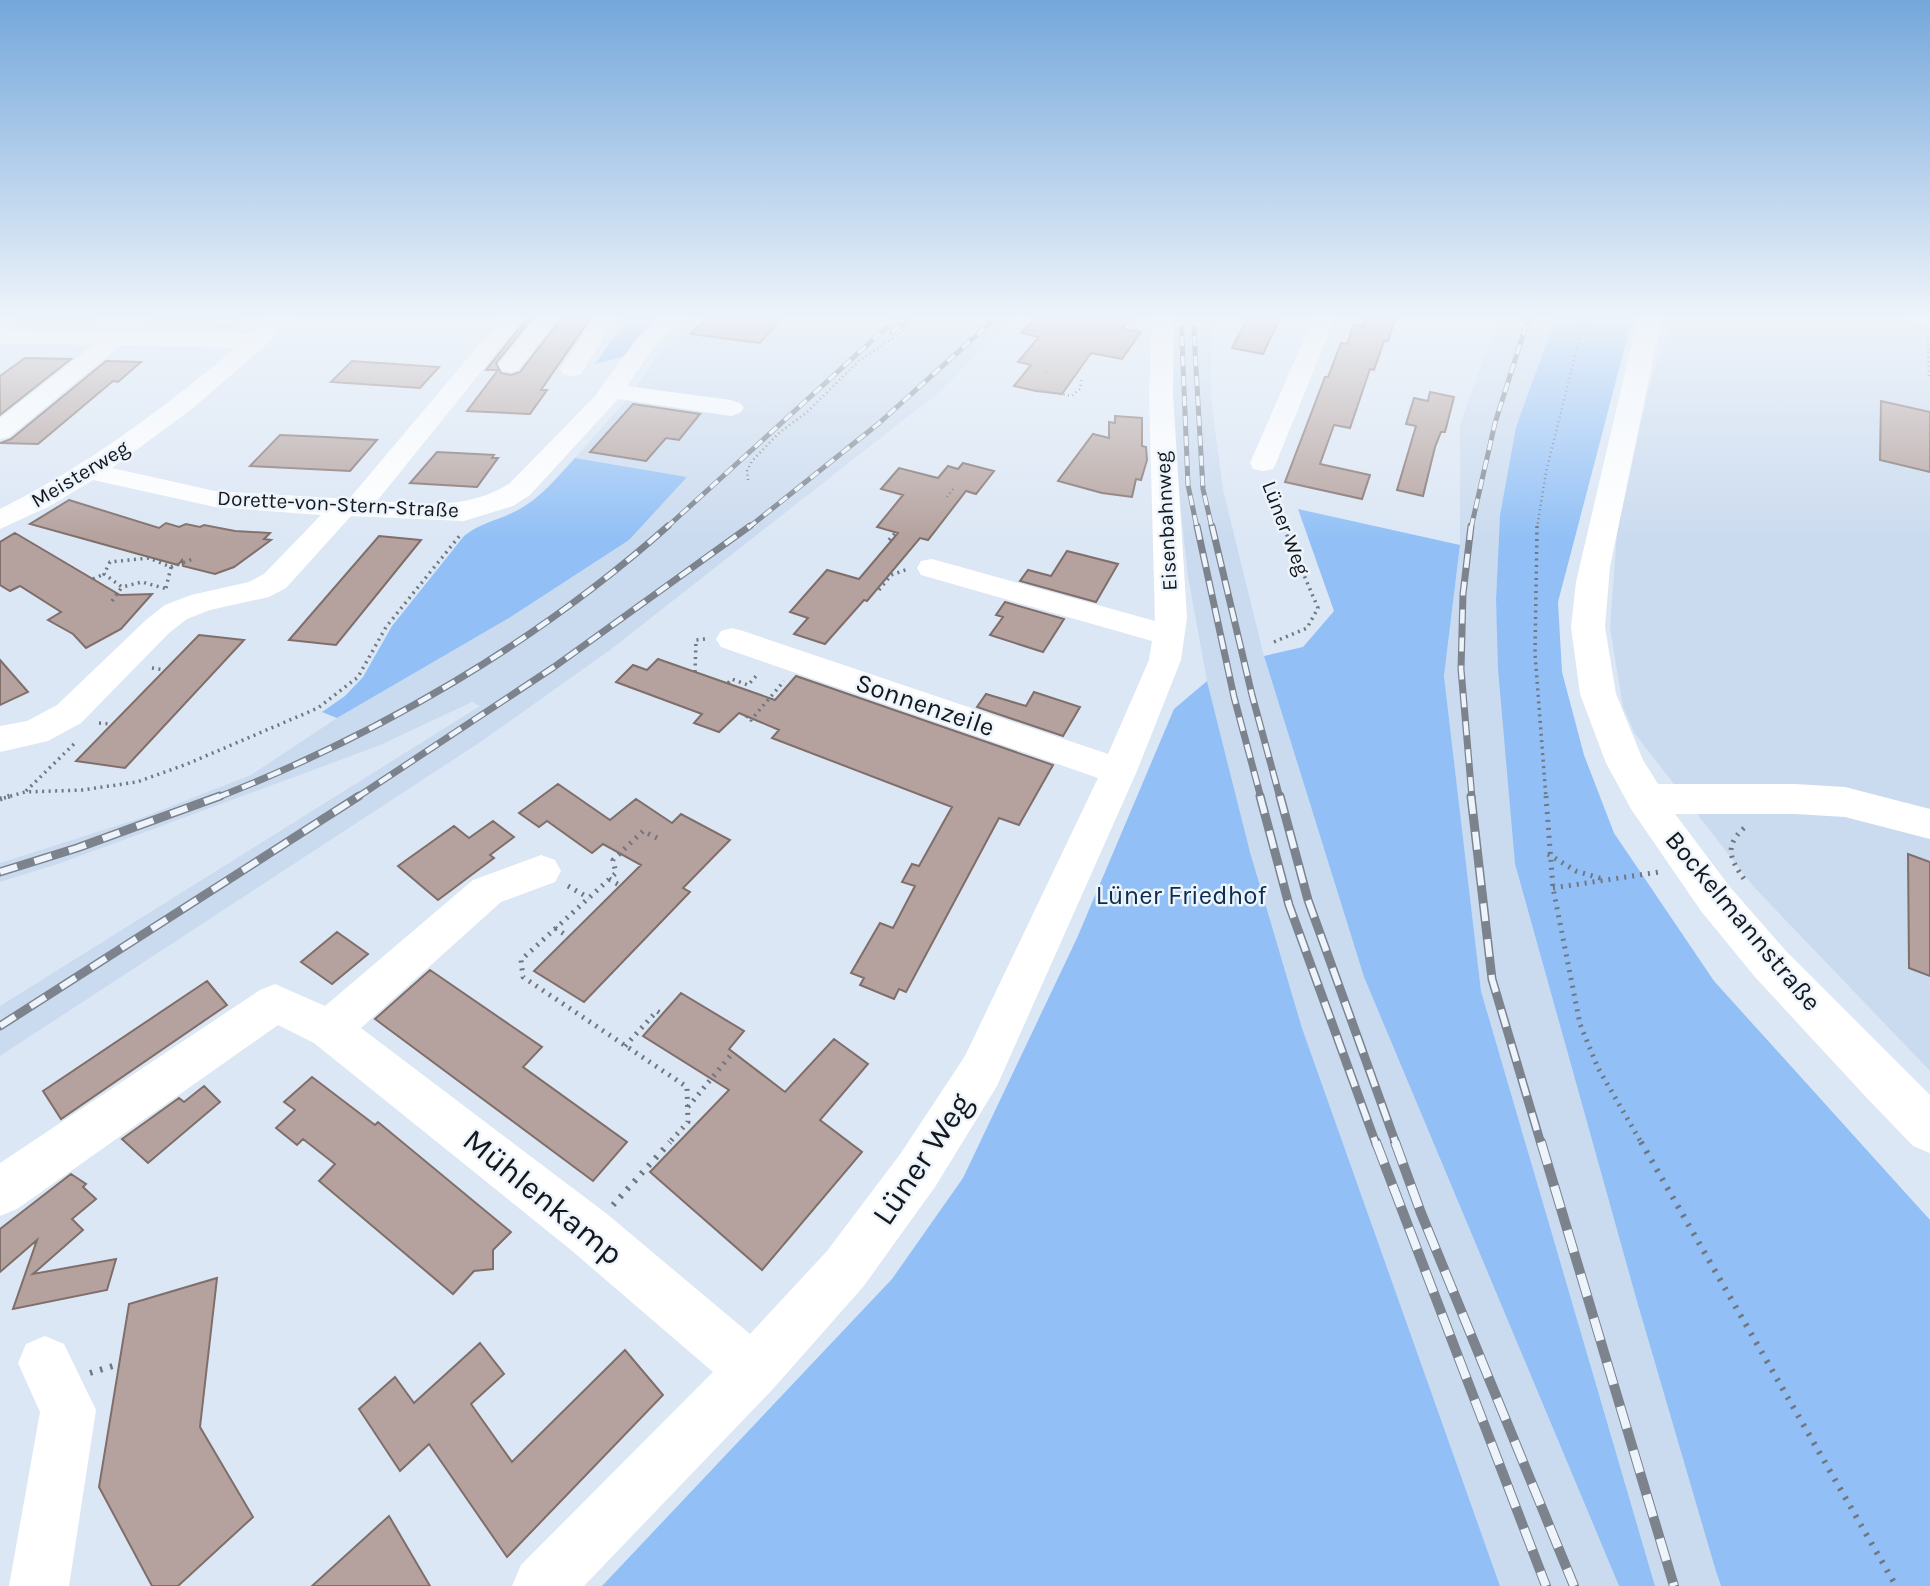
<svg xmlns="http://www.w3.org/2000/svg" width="1930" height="1586" font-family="Karla,sans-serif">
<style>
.built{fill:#cbdbef}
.green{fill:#92c0f6}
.building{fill:#b5a29e;stroke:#7f6e6a;stroke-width:2}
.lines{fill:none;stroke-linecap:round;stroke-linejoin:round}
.path-far3{stroke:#707780;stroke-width:2.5;stroke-dasharray:1 3.5;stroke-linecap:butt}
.path-far2{stroke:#707780;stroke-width:3.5;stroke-dasharray:2 4.5;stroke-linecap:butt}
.path-far1{stroke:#707780;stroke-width:5;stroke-dasharray:2 6;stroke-linecap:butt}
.path{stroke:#707780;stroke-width:6;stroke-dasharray:2.5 8;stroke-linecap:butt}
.minor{fill:#fff;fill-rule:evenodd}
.major{fill:#fff;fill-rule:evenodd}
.rail-far3-casing{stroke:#7c838d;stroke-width:5}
.rail-far2-casing{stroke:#7c838d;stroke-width:7}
.rail-far1-casing{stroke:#7c838d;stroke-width:9}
.rail-casing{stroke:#7c838d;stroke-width:10}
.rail-far3{stroke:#edf4fc;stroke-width:3.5;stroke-dasharray:10;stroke-linecap:butt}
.rail-far2{stroke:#edf4fc;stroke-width:4.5;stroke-dasharray:14;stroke-linecap:butt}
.rail-far1{stroke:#edf4fc;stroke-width:6;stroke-dasharray:18;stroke-linecap:butt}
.rail{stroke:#edf4fc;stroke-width:8;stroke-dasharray:23;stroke-linecap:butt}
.labels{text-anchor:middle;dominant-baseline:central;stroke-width:5;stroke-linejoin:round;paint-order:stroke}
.far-street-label{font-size:21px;fill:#14181c;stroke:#edf4fc}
.street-label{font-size:26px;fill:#14181c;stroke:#edf4fc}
.park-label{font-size:26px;fill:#0c2c4f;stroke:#edf4fc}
.near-street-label{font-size:32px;fill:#14181c;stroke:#edf4fc}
</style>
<rect width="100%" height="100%" fill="#dce7f5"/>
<path class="built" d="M694,316h322l-78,77 -328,257 -128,91 -482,315v-50l480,-300 -8,-4 -94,44 -317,117 -61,19v-19l141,-45 110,-43 86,-57 172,-100 178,-141 -112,-19 58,-65 26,-40z
M1174,316h37v82l12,92 41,166 100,321 255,609h-119l-198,-558 -52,-176 -43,-171 -19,-104 -12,-112 -4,-82z
M1499,316h53l-4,23 -32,88 -16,88 -4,84 19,265 121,434 85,288h-66l-174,-595 -37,-315 16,-131v-120z
M1673,316h257v755l-177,-185 -118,-152 -12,-27 -13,-79 7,-95 32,-146z"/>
<path class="green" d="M20,316h84l-10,8 -82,-2z
M151,316h95l-16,12 -82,-4z
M629,316h36l-26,25 -10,14 -34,9z
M1552,316h81l-75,286 4,70 22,83 30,78 100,148 216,239v366h-209l-6,-18 -79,-270 -121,-434 -17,-195 -2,-70 4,-84 16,-88 32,-88z
M575,458l112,19 -58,63 -120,78 -172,100 -15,-6 23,-16 18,-19 29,-51 72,-90c17,-14 36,-16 54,-26 23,-12 39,-33 57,-52z
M1298,509l162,36 -16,131 37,315 174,595h-36l-255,-609 -100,-321 39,-9 31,-36z
M1207,681l43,171 52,176 198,558h-898l290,-307 71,-101 114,-240 97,-229z"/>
<path class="building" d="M529,316h5l-38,47 5,10 10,2 9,-3 43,-56h29l-49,71 -2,3h6l-17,24 -63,-3 31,-41h-12z
M708,316h76l-24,27 -69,-9z
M1037,316h95l-10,13 19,3 -19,27 -31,-6 -29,41 -26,-3 -22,-5 17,-21 -13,-3 21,-25 -18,-4z
M1249,316h32l-18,38 -31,-6z
M1366,316h30l-8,25h-4l-10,29 -4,-1 -20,59 -16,-3 -14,39 50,11 -8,24 -77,-17 40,-105h3l13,-34 6,1 7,-20 9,2z
M25,358l46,1 -71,56v-39z
M106,361l35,1 -23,20 -5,-1 -75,63 -38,-1 11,-4z
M352,361l87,6 -19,21 -89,-6z
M1430,392l24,5 -9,35h-4l-6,15 -12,49 -26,-6 19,-64 -10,-2 8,-26 14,3z
M1881,401l49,11v60l-50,-12z
M633,404l67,10 -21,26 -13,-2 -20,23 -56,-9z
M1115,416l27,2v28l4,1 1,13 -6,20 -5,-1 -4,18 -30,-4 -44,-12 35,-47 16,4v-16l6,1z
M280,435l46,2 51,3 -27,31 -100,-5z
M437,452l57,3 -2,3h6l-21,29 -67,-4z
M963,463l31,8 -18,23 -10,-3 -38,49 -8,-2 -53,63 -3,-1 -39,44 -31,-10 14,-16 -18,-6 37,-42 32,9 39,-46 -21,-6 26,-32 -22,-6 18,-21 39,10 10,-12 10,3z
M69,500l90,28 7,-5 13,4 7,-3 14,3 4,-2 31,6 35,2 -6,6 7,1 -37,27 -19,7 -32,-8 -1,-6 -4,5 -148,-41z
M15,533l105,62 32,-1 -31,35 -35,19 -13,-14 -25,-14 13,-8 -41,-26 -10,5 -10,-6v-43z
M379,536l42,4 -85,105 -47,-5z
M1067,551l51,13 -22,38 -76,-21 8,-11 23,6z
M1005,602l59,17 -21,33 -53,-17 13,-18 -7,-2z
M199,635l45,5 -119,128 -49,-7z
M658,659l117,41 21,-24 257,89 -34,60 -20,-7 -93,174 -7,-3 -5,10 -34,-14 4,-7 -13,-5 29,-50 13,5 22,-42 -13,-4 10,-18 7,2 33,-59 -180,-69 7,-8 -40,-17 -20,19 -25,-9 8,-9 -86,-32 17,-17 14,5z
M0,660l28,32 -28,13z
M1034,692l46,15 -17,29 -86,-29 9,-13 40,12z
M558,784l52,36 26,-21 36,24 9,-9 49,26 -47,48 7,4 -106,110 -50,-31 107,-106 -38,-21 -11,9 -45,-32 -8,6 -20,-14z
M493,821l21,16 -24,18 4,3 -56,42 -40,-34 56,-40 15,12z
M1908,854l22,8v114l-21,-8z
M337,932l31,22 -36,30 -31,-22z
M430,970l112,77 -19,20 104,75 -34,39 -218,-162z
M207,981l20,24 -166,114 -18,-28z
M681,993l63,38 -15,18 56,43 49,-53 34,25 -48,56 42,32 -100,118 -112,-98 79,-82 -86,-54z
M312,1077l63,48 3,-3 133,110 -18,18v19l-19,2 -21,23 -134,-113 16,-17 -32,-25 -6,6 -21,-17 19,-18 -11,-8z
M204,1086l16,16 -72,61 -26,-24 57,-41 5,4z
M71,1174l15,10 -3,3 13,12 -24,20 11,11 -50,44 83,-15 -9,31 -94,19 24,-69 -37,32v-43z
M217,1278l-17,149 53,90 -75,69h-26l-53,-99 30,-183z
M480,1343l24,31 -33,30 41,58 113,-112 38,45 -156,162 -78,-113 -29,27 -41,-62 36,-32 19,26z
M389,1516l41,70h-118z"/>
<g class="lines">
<path class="path-far3" d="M1928,339l1,37
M1046,372l2,-3
M1037,390l35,6 8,-7 2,-11
M748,480l-1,-9 5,-10 28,-29 26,-19 53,-52 67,-45
M1265,483l19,45
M947,497l7,-9
M1537,528l9,-56 39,-156"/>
<path class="path-far2" d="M1537,526l-2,128 11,144
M889,540l7,-8
M171,567l22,-8
M93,579l11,-5
M166,588l5,-21 -22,-9 -39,4 -6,12 18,13 20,-5 25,7
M879,590l12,-15 17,-6
M112,601l10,-14
M1274,642l33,-14 11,-20 -35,-82
M152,668l13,2
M695,672l1,-32 9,-1
M728,683l4,-4 16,6 10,-11
M747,716l-1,2 5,2 33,-39
M99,723l13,1
M26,791l49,-48
M4,798l21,-6 57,-2 55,-8 50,-18 131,-56 40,-31 28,-50 75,-93"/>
<path class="path-far1" d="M1546,796l7,92 27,136 18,44 44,76
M0,799l10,-3
M1744,828c-20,18 -14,31 0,51
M657,838l-14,-7 -30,29 3,13 -95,87 2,17 164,110 1,35 -20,22
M1548,854l28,17 27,8
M609,879l12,7
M568,886l21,12
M1553,888l106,-16
M555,928l14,9
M625,1046l32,-35 5,3
M688,1107l42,-51 -5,-3"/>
<path class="path" d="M1641,1142l255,444
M613,1205l57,-63
M90,1373l29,-9"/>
<path class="minor" d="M271,316h24l-30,30 -72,62 -81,60 103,23 134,8 154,-183h23l-149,185c48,3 91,9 133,-18l85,-87 43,-59 22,-21h23l-29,31 -27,39 104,14 9,3 4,5 -4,5 -9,3 -113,-17 -88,96 -17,11 -49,15 -113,-5 -65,72 -17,9 -59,13 -23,9 -18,14 -88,90 -33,18 -48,11v-26l27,-5 30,-16 90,-86 18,-14 26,-10 58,-13 15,-8 57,-59 -106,-8 -122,-27 -43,26 -50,23v-20c86,-43 162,-99 235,-161l-114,-3 -112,92 -9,2v-21l93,-73 -93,-2v-14l251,5z
M537,316h23l-42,54 -8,2 -8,-2 -4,-5z
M595,316h22l-36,58 -9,2 -9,-2 -3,-5z
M1152,316h22l-1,78 14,224 -6,42 -44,111 -140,315 -62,101 -72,100 -91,103 -188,196h-72l9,-21 192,-193 -142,-122 -257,-207 -36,-18 -261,184 -17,7v-53l260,-173 15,-6 50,22 148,-126 68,-25 14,5 6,11 -6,11 -54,20 -140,126 246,186 143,120 77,-83 74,-98 64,-97 133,-278 -377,-131 -5,-8 5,-8 11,-3 11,3 365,123 41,-94 3,-19 -231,-66 -4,-7 4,-7 11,-2 223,62 -6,-227z
M1314,316h22l-60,147 -3,6 -10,2 -10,-2 -3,-6z
M1906,316h24v9l-21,-4z
M45,1336l19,8 32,66 -27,176h-60l31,-174 -22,-49 8,-19z"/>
<path class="major" d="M1638,316h24l-52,251 -5,60 11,67 27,66 15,24h137l50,3 85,22v30l-85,-22 -50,-3h-120l55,73 56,64 144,144v58l-17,-7 -48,-50 -110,-119 -54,-66 -70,-102 -25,-46 -26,-69 -9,-67 5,-45z"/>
<defs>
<path id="rail-far3" d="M1181,316l7,169 9,43
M1196,316l-2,17 9,156 9,39
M892,332l23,-16
M666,528l233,-212
M748,528l130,-104 120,-108
M1471,528l24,-105 34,-107"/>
<path id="rail-far2" d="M1197,526l37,171 27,101
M1212,526l40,169 28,103
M1471,526l-8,68 -2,75 11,129
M216,798c164,-64 320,-155 452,-272
M356,798l198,-131 196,-141"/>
<path id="rail-far1" d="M1260,796l29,109 87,239
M1280,796l28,104 88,244
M1471,796l21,183 49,165
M0,872l77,-24 143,-52
M0,1026l359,-230"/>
<path id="rail" d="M1376,1142l170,444
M1395,1142l26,71 153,373
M1541,1142l133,444"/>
</defs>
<use href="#rail-far3" class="rail-far3-casing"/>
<use href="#rail-far2" class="rail-far2-casing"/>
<use href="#rail-far1" class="rail-far1-casing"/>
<use href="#rail" class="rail-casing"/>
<use href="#rail-far3" class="rail-far3"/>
<use href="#rail-far2" class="rail-far2"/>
<use href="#rail-far1" class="rail-far1"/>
<use href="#rail" class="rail"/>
</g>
<linearGradient id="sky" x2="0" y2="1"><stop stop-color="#74a7db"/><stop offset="0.59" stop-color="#eff4fa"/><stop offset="1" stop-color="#eff4fa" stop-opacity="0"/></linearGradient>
<rect width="1930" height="538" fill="url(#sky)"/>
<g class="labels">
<g class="far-street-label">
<text transform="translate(80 474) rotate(-31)">Meisterweg</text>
<text transform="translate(338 504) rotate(3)">Dorette-von-Stern-Straße</text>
<text transform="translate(1166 521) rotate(-93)">Eisenbahnweg</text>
<text transform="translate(1286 528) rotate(69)">Lüner Weg</text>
</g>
<g class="street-label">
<text transform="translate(925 705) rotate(19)">Sonnenzeile</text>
<text transform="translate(1743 921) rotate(50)">Bockelmannstraße</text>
</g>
<g class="park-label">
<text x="1181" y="895">Lüner Friedhof</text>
</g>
<g class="near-street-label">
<text transform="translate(922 1159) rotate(-56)">Lüner Weg</text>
<text transform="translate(543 1197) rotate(39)">Mühlenkamp</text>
</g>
</g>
</svg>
